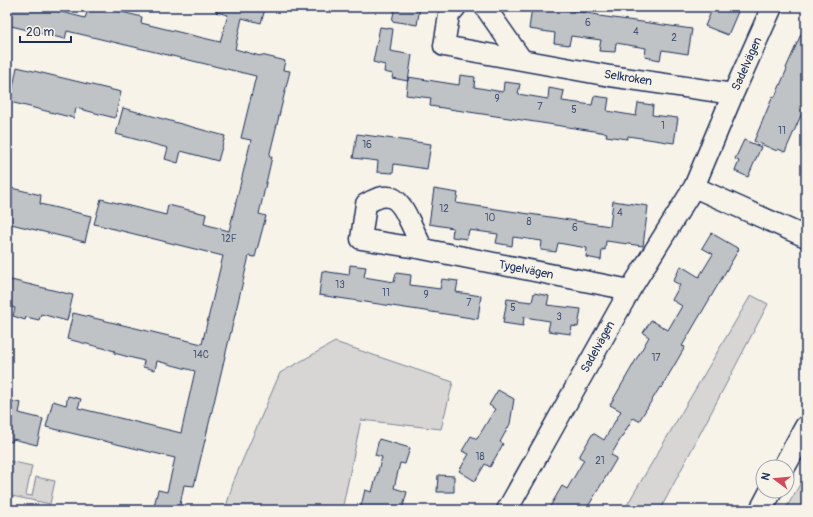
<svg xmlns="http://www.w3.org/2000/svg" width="813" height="517" font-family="Pangolin,sans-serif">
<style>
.green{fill:#d7d6d4;stroke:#798299}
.building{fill:#c0c3c5;stroke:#1b2f5e}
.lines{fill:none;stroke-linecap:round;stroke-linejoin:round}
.minor-casing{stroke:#1b2f5e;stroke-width:23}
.tertiary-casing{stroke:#1b2f5e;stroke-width:25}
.minor{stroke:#f7f3e8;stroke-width:20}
.tertiary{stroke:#f7f3e8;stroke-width:22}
.labels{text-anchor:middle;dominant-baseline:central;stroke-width:3.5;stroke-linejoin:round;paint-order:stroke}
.number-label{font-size:10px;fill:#445478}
.street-label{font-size:12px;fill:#1b2f5e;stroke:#f7f3e8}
</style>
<rect width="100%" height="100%" fill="#f7f3e8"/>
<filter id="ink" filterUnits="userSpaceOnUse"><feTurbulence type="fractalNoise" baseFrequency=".025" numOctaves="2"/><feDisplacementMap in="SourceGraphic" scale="8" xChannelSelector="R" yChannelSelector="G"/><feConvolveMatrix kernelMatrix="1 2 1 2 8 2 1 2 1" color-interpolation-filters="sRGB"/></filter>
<g filter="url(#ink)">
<path class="green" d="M751,295l17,9 -108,206h-36z
M335,342l118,40 -12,47 -80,-9 -19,90h-117l9,-30 46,-107z
M9,461l23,5 -6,29 6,1 4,-19 19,4 -5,23 -43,-9v-26z
M806,474v36h-21z"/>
<path class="building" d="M7,7h48l-1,3 31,8 4,-11h13l40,10 -1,6 79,19 8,-27 -12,-3 1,-5h39l9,2 -4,14 -19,-5 -7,31 25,7 1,-1 21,5 3,1 -2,9 7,1 -21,86h3l-13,57 7,2 -11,41 -6,-1 -55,230 -10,-1 -5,25h-26l5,-20 9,2 8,-34 -129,-31 7,-26 13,4 2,-9 13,3 -3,9 103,25 14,-62 -38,-10 -2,9 -12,-3 1,-6 -30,-8 1,-2 -48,-12 6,-26 129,31 21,-88 -129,-32 7,-25 65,16 2,-10 38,9 -2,10 25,7 22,-91 -10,-2 15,-62 -189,-45 -2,8 -58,-14z
M395,7h25l-3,18 -25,-4z
M532,7h22v1l45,7v1l93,13 -4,25 -26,-4 -2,10 -15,-3 1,-9 -30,-5 -1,9 -16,-1 2,-11 -30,-4 -2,9 -15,-2 1,-10 -26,-4z
M713,7h27l-12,28 -23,-9z
M806,23v81l-21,48 -7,-3 -1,2 -23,-10 19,-45 2,1 12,-28 -1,-1z
M380,27l13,2 -3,22 22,4 -4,26 -16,-3 1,-4 -9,-2 1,-7 -12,-3z
M17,67l104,25 -6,26 -39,-10 -2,10 -64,-16z
M460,75l15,2 -1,10 29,5 1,-10 16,2 -2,10 30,5 1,-11 15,3 -2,10 30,4 2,-9 15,2 -2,13 29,5 2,-13 15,2 -1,10 26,3 -4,25 -46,-7 -1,3 -21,-3 1,-3 -177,-27 1,-8 -25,-3 2,-18 51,8z
M123,108l102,28 -7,25 -37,-10 -3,12 -13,-4 3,-11 -52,-14z
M357,134l74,10 -4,25 -33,-5 -1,9 -16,-1 1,-11 -25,-3z
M744,140l17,7 -13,30 -13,-6 4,-10 -4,-2z
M7,187l34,8 -1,9 51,12 -6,26 -78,-19z
M434,189l24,4 -2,10 154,23 3,-25 35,5 -5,40 -37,-5 -1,9 -3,-1 -1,11 -15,-3 1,-9 -29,-5 -2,9 -15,-2 1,-9 -29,-4 -1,9 -16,-3 2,-9 -29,-4 -2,9 -15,-2 1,-9 -24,-4z
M711,233l28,16 -57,97 3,1 -24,41 -1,-1 -21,34 -6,-3 -22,37 6,3 -31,52h-38l14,-24 5,3 17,-29 -5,-3 14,-24 11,7 17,-29 -11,-6 39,-68 -6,-4 8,-13 17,10 14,-24 -10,-6 8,-15 -7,-4 8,-15 18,11 14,-23 -11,-6z
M350,265l16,2 -2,10 30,5 2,-9 15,2 -1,10 30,4 2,-10 16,2 -2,11 25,4 -3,23 -159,-24 3,-24 27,4z
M7,279l66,16 -6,26 -26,-7 -2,6 -13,-3 -1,3 -12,-4 2,-8 -8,-2z
M534,293l15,3 -2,9 34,4 -3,18 -6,-1 -1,8 -23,-3 2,-10 -26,-4 -1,9 -20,-3 4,-24 25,3z
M498,390l16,9 -4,25 -10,18 3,2 -13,23 -5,-3 -10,17 -16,-10 10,-17 -7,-3 9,-15 6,3 18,-30 -6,-4z
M7,400l14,3 -2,10 24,6 -6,26 -24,-6 -1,3 -5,-1z
M379,439l31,9 -5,16 -5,-1 -6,25 13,4 -5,18h-42l5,-20 7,2 10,-35 -7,-2z
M438,475l16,1v16h-17z"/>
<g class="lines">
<defs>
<path id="minor" d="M456,7l-7,8 -5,31 166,30 123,18
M485,7l37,53
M694,187l112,50
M423,249c-5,-9 -9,-19 -14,-29 -10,-22 -19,-31 -43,-16l-5,35 62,10 207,41
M507,510l123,-220 64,-103 39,-93 39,-87"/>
<path id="tertiary" d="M784,467l22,-40
M761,510l10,-19"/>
</defs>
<use href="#minor" class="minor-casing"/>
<use href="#tertiary" class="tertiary-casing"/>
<use href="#minor" class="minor"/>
<use href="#tertiary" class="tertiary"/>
</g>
</g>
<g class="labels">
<g class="number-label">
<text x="588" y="23">6</text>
<text x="636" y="32">4</text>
<text x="674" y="38">2</text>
<text x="497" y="99">9</text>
<text x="540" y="107">7</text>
<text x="574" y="110">5</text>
<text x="663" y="126">1</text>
<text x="782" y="131">11</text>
<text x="367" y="145">16</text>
<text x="444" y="209">12</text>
<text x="620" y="213">4</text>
<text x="490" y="218">10</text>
<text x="529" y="222">8</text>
<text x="575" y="228">6</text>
<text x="229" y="239">12F</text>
<text x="340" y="285">13</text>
<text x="386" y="293">11</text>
<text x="426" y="295">9</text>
<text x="469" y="303">7</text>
<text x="513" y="308">5</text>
<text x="559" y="317">3</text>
<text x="201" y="355">14C</text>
<text x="656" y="358">17</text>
<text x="480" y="457">18</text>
<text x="600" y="461">21</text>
</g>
<g class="street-label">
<text transform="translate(747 64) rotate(-66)">Sadelvägen</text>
<text transform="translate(628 78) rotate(9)">Selkroken</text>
<text transform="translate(526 270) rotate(11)">Tygelvägen</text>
<text transform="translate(598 347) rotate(-61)">Sadelvägen</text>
</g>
</g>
<rect width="813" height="517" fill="none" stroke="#f7f3e8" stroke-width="24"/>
<rect x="12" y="12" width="789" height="493" fill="none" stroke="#1b2f5e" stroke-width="1.5" filter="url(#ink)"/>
<g transform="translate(775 479) rotate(286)"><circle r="19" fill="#f7f3e8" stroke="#9fa5b1"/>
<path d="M0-3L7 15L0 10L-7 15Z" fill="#d1495b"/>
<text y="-6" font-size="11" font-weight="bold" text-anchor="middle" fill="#1b2f5e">N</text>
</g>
<path d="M20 36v6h51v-6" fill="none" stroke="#1b2f5e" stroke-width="2"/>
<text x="26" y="36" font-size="12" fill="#1b2f5e" stroke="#f7f3e8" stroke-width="3" paint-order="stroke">20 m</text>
</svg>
